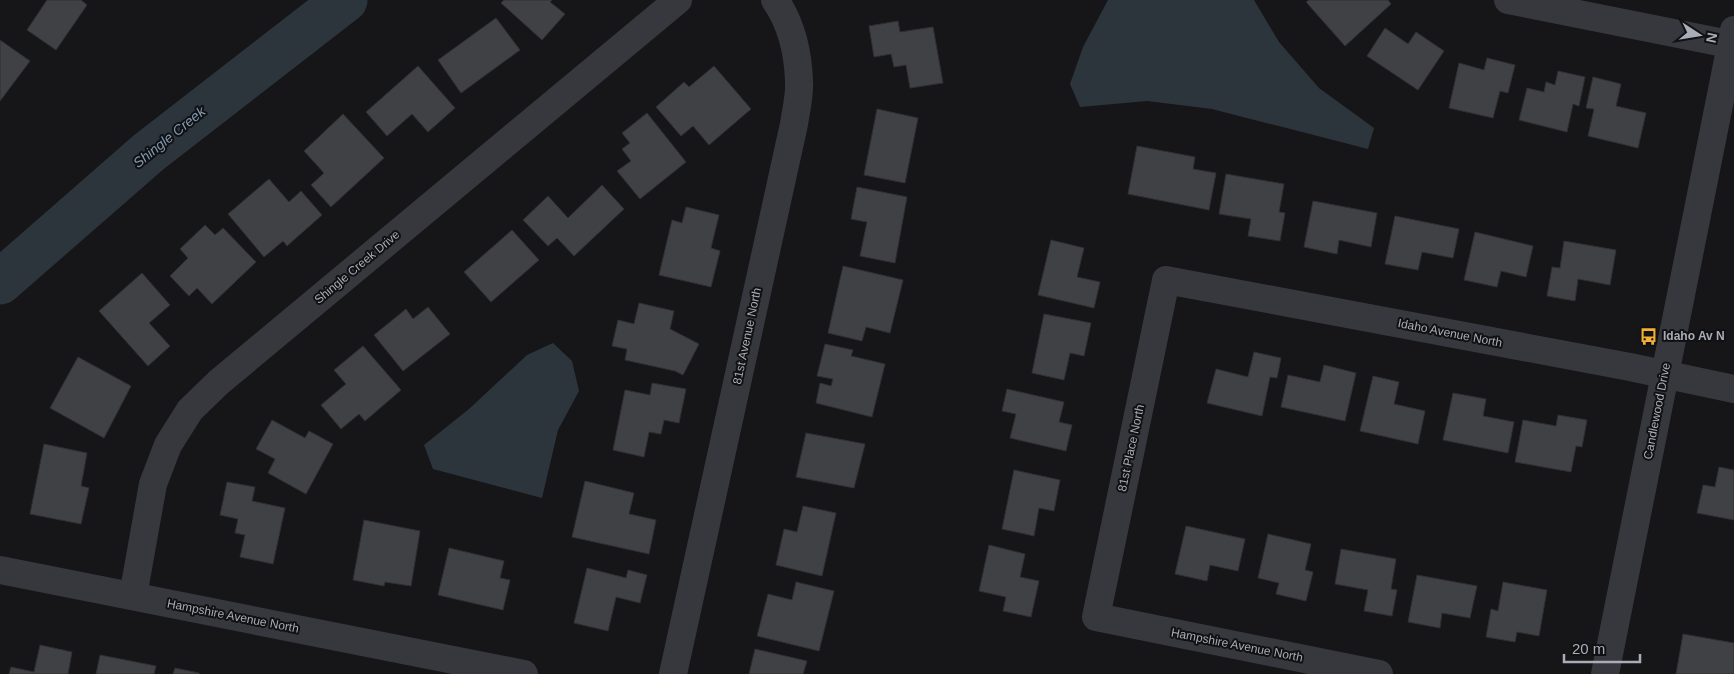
<svg xmlns="http://www.w3.org/2000/svg" width="1734" height="674" font-family="Helvetica,sans-serif">
<style>
.water{fill:#2c353c}
.lines{fill:none;stroke-linecap:round;stroke-linejoin:round}
.river{stroke:#2c353c;stroke-width:45}
.building{fill:#404145;stroke:#303034}
.minor{stroke:#37383d;stroke-width:28}
.labels{text-anchor:middle;dominant-baseline:central;stroke-width:4;stroke-linejoin:round;paint-order:stroke}
.street-label{font-size:12px;fill:#a8adb8;stroke:#111113}
.poi-label{font-size:12px;font-weight:bold;fill:#a8adb8;stroke:#111113;text-anchor:start}
.water-label{font-size:14px;font-style:italic;fill:#7f9bb3;stroke:#111113}
</style>
<rect width="100%" height="100%" fill="#161618"/>
<path class="water" d="M1108,0h146l25,42 40,46 55,40 -6,21 -156,-40 -65,-8 -67,6 -10,-23 13,-37z
M553,343l19,18 7,30 -21,39 -16,68 -109,-29 -9,-24 45,-36 58,-54z"/>
<g class="lines">
<path class="river" d="M0,282l149,-130 196,-152"/>
</g>
<path class="building" d="M47,0h34l6,5 -31,45 -29,-20z
M504,0h48l-2,2 15,12 -23,26 -41,-37z
M1309,0h79l3,4 -46,42 -39,-44z
M496,18l24,32 -59,43 -23,-33z
M898,21l2,11 33,-5 10,56 -33,5 -4,-23 -12,2 -3,-13 -17,3 -5,-31z
M1385,28l23,16 8,-12 28,19 -26,39 -51,-34z
M0,40l30,21 -30,40z
M1487,58l28,7 -7,28 -8,-2 -7,27 -44,-10 10,-45 25,7z
M418,66l37,42 -27,24 -16,-18 -25,22 -21,-24z
M714,66l37,43 -42,36 -16,-19 -12,10 -25,-29 28,-25 5,5z
M1558,71l27,6 -6,29 -6,-2 -6,28 -48,-12 8,-32 17,4 2,-10 9,3z
M1593,77l28,7 -5,22 30,7 -8,35 -50,-12 6,-27 -8,-1z
M877,109l41,9 -13,65 -41,-8z
M647,113l39,49 -46,37 -23,-28 14,-10 -9,-12 8,-6 -8,-10z
M343,114l41,44 -53,49 -20,-22 13,-12 -20,-22z
M1137,146l58,11 -2,12 23,4 -7,37 -81,-16z
M1226,174l58,10 -5,28 6,1 -5,28 -32,-5 3,-17 -32,-5z
M269,179l20,23 12,-11 21,24 -35,31 -4,-5 -19,16 -36,-43z
M602,185l22,24 -50,47 -17,-18 -9,8 -25,-26 25,-24 20,22z
M857,187l50,10 -12,66 -35,-7 7,-34 -16,-3z
M1313,201l64,12 -6,34 -32,-7 -2,14 -33,-7z
M686,207l33,8 -8,33 9,3 -9,36 -52,-12 13,-55 10,3z
M1395,216l64,13 -6,29 -31,-6 -4,18 -33,-6z
M205,225l10,10 8,-7 33,34 -44,42 -15,-16 -8,8 -19,-20 18,-18 -8,-9z
M512,230l27,30 -48,42 -27,-30z
M1475,232l58,14 -7,31 -25,-6 -4,16 -33,-7z
M1051,240l33,8 -7,29 23,5 -6,26 -56,-13z
M1564,241l52,9 -6,35 -32,-6 -3,22 -28,-5 5,-29 8,1z
M843,266l60,14 -13,53 -24,-6 -4,14 -34,-8z
M142,273l28,32 -21,18 21,23 -22,20 -49,-55z
M639,303l35,8 -4,18 29,15 -16,31 -8,-4 -50,-11 2,-11 -15,-3 6,-26 16,4z
M428,307l22,27 -47,37 -29,-36 32,-26 7,10z
M1044,314l47,9 -7,33 -14,-3 -6,27 -32,-7z
M825,344l28,6 -2,6 34,8 -13,53 -56,-14 4,-20 11,3 2,-7 -16,-3z
M363,346l38,44 -36,31 -6,-7 -18,15 -20,-24 25,-21 -12,-14z
M1254,352l27,6 -4,20 -7,-1 -8,39 -55,-13 9,-34 32,8z
M78,357l53,29 -27,52 -54,-30z
M1324,365l32,8 -11,48 -64,-14 7,-32 32,7z
M1373,376l26,6 -5,22 31,7 -7,33 -58,-13z
M652,383l34,6 -7,34 -15,-3 -3,14 -12,-2 -5,25 -31,-7 12,-60 25,5z
M1007,389l57,13 -5,20 13,3 -6,26 -56,-13 6,-24 -14,-3z
M1453,393l33,6 -3,17 31,6 -6,31 -65,-13z
M1558,415l29,5 -5,27 -6,-1 -5,26 -56,-10 8,-42 33,6z
M272,420l33,18 4,-7 24,13 -27,50 -38,-21 7,-14 -19,-10z
M806,433l59,11 -11,44 -58,-11z
M44,444l43,9 -6,33 8,2 -8,36 -51,-10z
M1719,467l15,3v50l-37,-7 6,-28 12,2z
M1014,470l46,10 -6,31 -15,-3 -5,28 -32,-7z
M585,481l49,12 -5,21 27,6 -7,34 -77,-17z
M227,482l28,5 -3,14 33,7 -12,56 -33,-7 5,-22 -10,-2 3,-14 -18,-4z
M803,506l33,7 -14,63 -46,-11 8,-36 13,3z
M364,520l56,11 -9,55 -26,-4 -1,4 -31,-6z
M1186,526l59,13 -7,32 -28,-6 -3,16 -32,-7z
M1268,534l43,10 -6,26 8,2 -7,29 -30,-7 3,-11 -21,-5z
M989,545l36,9 -5,23 19,4 -8,36 -28,-6 3,-14 -27,-6z
M449,548l55,13 -4,17 10,2 -7,30 -65,-15z
M1341,549l55,10 -5,30 6,1 -5,26 -28,-5 4,-21 -33,-6z
M587,568l39,10 2,-8 19,5 -7,28 -24,-6 -8,34 -34,-8z
M1417,575l60,11 -7,32 -28,-5 -2,15 -32,-6z
M796,582l38,9 -15,60 -62,-15 11,-42 24,6z
M1503,582l44,8 -8,46 -22,-4 -2,10 -29,-5 5,-28 7,2z
M1683,634l51,9v31h-58z
M40,645l32,7 -4,22h-59l2,-7 23,5z
M755,649l52,12 -4,13h-54z
M100,655l56,11 -2,8h-58z
M175,668l24,5v1h-26z"/>
<g class="lines">
<path class="minor" d="M1508,0l226,45
M0,570l524,104
M133,596l20,-112 15,-39 22,-35 29,-28 459,-382
M673,674l121,-550c2,-14 6,-29 5,-43 -1,-28 -8,-58 -24,-81
M1379,674l-283,-57 70,-337 464,87 104,22
M1605,674l129,-644"/>
</g>
<defs>
<symbol id="bus-bare" viewBox="-9 -9 18 18"><path d="M-5-6H5V4H4V6H2V4H-2V6H-4V4H-5ZM-3.5-4V0h7V-4ZM-3.5 1.2v1.5H-2V1.2ZM2 1.2v1.5H3.5V1.2Z" fill="#f2b134" stroke="#111113" stroke-width="2.5" paint-order="stroke"/></symbol>
</defs>
<g fill-rule="evenodd">
<use href="#bus-bare" x="1636" y="324" width="25" height="25"/>
</g>
<g class="labels">
<g class="street-label">
<text transform="translate(357 267) rotate(-40)">Shingle Creek Drive</text>
<text transform="translate(1450 333) rotate(11)">Idaho Avenue North</text>
<text transform="translate(747 336) rotate(-78)">81st Avenue North</text>
<text transform="translate(1657 411) rotate(-79)">Candlewood Drive</text>
<text transform="translate(1131 448) rotate(-78)">81st Place North</text>
<text transform="translate(233 616) rotate(11)">Hampshire Avenue North</text>
<text transform="translate(1237 645) rotate(11)">Hampshire Avenue North</text>
</g>
<g class="poi-label">
<text x="1663" y="336">Idaho Av N</text>
</g>
<g class="water-label">
<text transform="translate(169 137) rotate(-39)">Shingle Creek</text>
</g>
</g>
<g transform="translate(1699 35) rotate(102)" stroke="#111113" stroke-width="4" paint-order="stroke">
<path d="M0-4L9 19L0 12L-9 19Z" fill="#a8adb8"/>
<text y="-8" font-size="14" font-weight="bold" text-anchor="middle" fill="#a8adb8">N</text>
</g>
<path d="M1564 654v8h76v-8" fill="none" stroke="#a8adb8" stroke-width="2.5"/>
<text x="1572" y="654" font-size="15" fill="#a8adb8" stroke="#111113" stroke-width="4" paint-order="stroke">20 m</text>
</svg>
